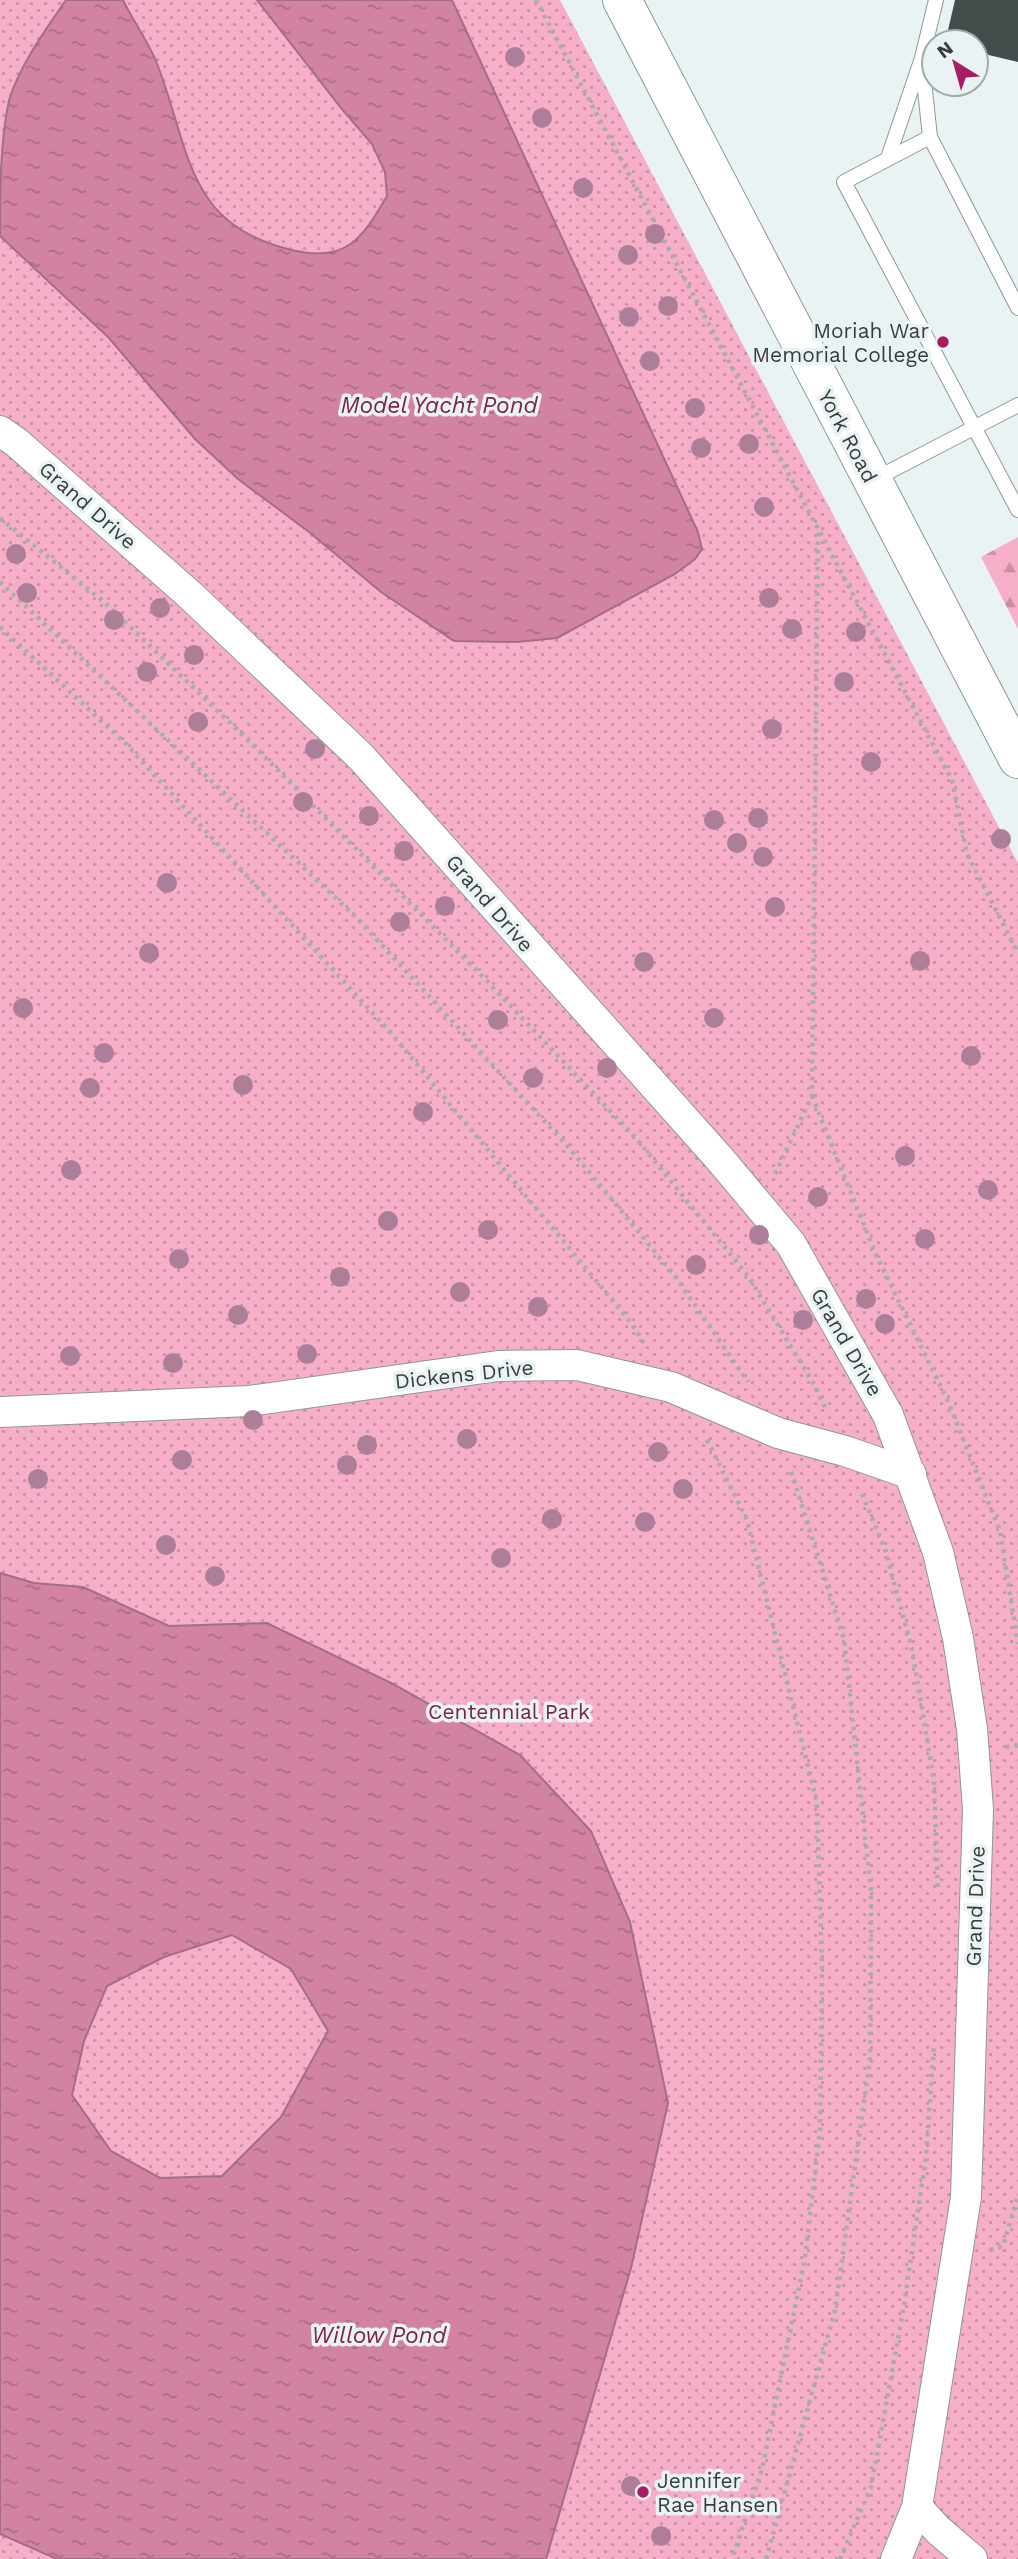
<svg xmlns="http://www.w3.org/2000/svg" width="1018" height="2559" font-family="'Work Sans',sans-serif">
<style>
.forest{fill:url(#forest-firs)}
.park{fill:url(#park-dots)}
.water{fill:url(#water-ripples);stroke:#a46e83;stroke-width:2;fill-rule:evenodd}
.building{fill:#454c4c}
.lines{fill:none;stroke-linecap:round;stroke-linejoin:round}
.service-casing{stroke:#8f9797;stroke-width:16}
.minor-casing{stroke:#8f9797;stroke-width:32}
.secondary-casing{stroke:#8f9797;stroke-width:40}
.path{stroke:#a7adad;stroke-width:4.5;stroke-dasharray:3.5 5;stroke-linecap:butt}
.service{stroke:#fff;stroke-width:14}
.minor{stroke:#fff;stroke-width:30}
.secondary{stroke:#fff;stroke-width:38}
.tree{fill:#ad7e97}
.poi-dot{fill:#a61d64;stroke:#eaf3f3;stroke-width:2.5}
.labels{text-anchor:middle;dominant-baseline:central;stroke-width:7;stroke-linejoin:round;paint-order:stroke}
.poi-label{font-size:21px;fill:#3a3d3d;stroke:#eaf3f3;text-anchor:end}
.street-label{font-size:21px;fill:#3a3d3d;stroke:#eaf3f3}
.park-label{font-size:21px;fill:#7b1f4b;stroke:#eaf3f3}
.water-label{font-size:23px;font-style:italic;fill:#7e224e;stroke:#eaf3f3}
</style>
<defs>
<pattern id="forest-firs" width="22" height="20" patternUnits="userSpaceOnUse" patternTransform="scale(1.75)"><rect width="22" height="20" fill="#f7aec9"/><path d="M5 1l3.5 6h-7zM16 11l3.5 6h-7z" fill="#c98fa4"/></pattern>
<pattern id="park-dots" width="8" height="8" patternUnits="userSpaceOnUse" patternTransform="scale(1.75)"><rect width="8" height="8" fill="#f7aec9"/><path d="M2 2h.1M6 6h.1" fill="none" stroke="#c98fa4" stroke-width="1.8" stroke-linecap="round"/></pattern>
<pattern id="water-ripples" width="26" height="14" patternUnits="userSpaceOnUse" patternTransform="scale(1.75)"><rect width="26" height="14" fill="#d283a1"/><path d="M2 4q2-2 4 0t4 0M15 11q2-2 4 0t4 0" fill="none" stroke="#ab6c84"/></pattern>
</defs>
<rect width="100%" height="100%" fill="#eaf3f3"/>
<path class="forest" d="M1018,537v92l-37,-72z"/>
<path class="park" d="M0,0h560l458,863v1696h-1018z"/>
<path class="water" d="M66,0h57c10,21 24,40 33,61 35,88 28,166 140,190 52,11 67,-14 91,-55l-2,-24 -13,-28 -31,-36 -84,-108h195l246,532 4,17 -7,10 -20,15 -118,64 -40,4 -63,-1 -73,-49 -72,-60 -71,-53 -43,-40 -86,-101 -109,-102c0,-45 0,-93 9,-136 12,-37 36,-69 57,-100z
M0,1573l34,10 49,4 86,39 98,-3 126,61 127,71 71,76 39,91 38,181 -37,165 -85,291h-489l-57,-25zM232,1935l59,34 37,62 -47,86 -59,59 -62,2 -49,-27 -39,-56 12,-54 23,-55 57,-29z"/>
<path class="building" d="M955,0h63v62l-42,-10v-10h-12l2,-8 -18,-4z"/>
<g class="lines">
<defs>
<path id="service" d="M922,62l8,75
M888,158l34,-100 14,-58
M1018,308l-88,-171 -86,45 174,328
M873,480l145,-75"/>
<path id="minor" d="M0,431l16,11 174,153 171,162 358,401 72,86 97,171 50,137 20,86 14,91 6,80 -12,388 -49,310 -21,52
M0,1412l249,-11 249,-35 79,-1 94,22 107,46 67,18 66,23
M917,2507l21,23 34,29"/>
<path id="secondary" d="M622,0l396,759"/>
</defs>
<use href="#service" class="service-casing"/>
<use href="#minor" class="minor-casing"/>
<use href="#secondary" class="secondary-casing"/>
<path class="path" d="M536,0l416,780 15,74 51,99
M0,518l103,83 144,138 238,240 150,158 113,139 67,110 12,26
M0,582l356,335 215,233 104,126 73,106
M0,627l125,116 266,290 241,291 13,21
M812,1096l64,159 71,144 53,132 18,113
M775,1174l37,-78 6,-566
M707,1440l40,80 70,283 5,168 -2,160 -15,127 -43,211 -30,90
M862,1494l23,55 27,100 22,132 4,111
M1006,1747l12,-2
M990,2250l13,-4 15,-50
M766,2559l69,-249 35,-251 1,-168 -27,-252 -53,-168
M840,2559l31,-72 32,-175 23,-155 8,-113"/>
<use href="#service" class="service"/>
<use href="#minor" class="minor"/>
<use href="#secondary" class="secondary"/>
</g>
<g class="tree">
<circle cx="515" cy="57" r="10"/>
<circle cx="542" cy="118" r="10"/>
<circle cx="583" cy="188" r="10"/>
<circle cx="655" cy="234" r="10"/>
<circle cx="628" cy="255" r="10"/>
<circle cx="668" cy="306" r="10"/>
<circle cx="629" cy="317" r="10"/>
<circle cx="650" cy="361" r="10"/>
<circle cx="695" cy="408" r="10"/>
<circle cx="749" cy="444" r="10"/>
<circle cx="701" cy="448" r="10"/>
<circle cx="764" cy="507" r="10"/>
<circle cx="16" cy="554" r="10"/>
<circle cx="27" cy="593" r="10"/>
<circle cx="769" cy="598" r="10"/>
<circle cx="160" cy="608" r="10"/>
<circle cx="114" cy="620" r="10"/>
<circle cx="792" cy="629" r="10"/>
<circle cx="856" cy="632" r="10"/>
<circle cx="194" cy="655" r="10"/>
<circle cx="147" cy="672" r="10"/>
<circle cx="844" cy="682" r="10"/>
<circle cx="198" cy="722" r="10"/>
<circle cx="772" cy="729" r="10"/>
<circle cx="315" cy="749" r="10"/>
<circle cx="871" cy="762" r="10"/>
<circle cx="303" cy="802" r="10"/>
<circle cx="369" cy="816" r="10"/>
<circle cx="758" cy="818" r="10"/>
<circle cx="714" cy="820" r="10"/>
<circle cx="1001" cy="839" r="10"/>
<circle cx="737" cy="843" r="10"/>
<circle cx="404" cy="851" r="10"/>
<circle cx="763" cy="857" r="10"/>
<circle cx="167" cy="883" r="10"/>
<circle cx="445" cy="906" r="10"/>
<circle cx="775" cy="907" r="10"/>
<circle cx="400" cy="922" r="10"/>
<circle cx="149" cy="953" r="10"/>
<circle cx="920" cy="961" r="10"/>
<circle cx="644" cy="962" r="10"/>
<circle cx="23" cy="1008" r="10"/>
<circle cx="714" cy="1018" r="10"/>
<circle cx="498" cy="1020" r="10"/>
<circle cx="104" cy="1053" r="10"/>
<circle cx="971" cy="1056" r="10"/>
<circle cx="607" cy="1068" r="10"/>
<circle cx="533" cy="1078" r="10"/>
<circle cx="243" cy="1085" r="10"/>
<circle cx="90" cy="1088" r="10"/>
<circle cx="423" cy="1112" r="10"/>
<circle cx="905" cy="1156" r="10"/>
<circle cx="71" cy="1170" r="10"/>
<circle cx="988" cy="1190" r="10"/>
<circle cx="818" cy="1197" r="10"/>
<circle cx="388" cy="1221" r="10"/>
<circle cx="488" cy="1230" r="10"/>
<circle cx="759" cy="1235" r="10"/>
<circle cx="925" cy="1239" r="10"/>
<circle cx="179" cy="1259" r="10"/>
<circle cx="696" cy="1265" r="10"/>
<circle cx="340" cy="1277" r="10"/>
<circle cx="460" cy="1292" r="10"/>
<circle cx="866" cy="1299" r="10"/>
<circle cx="538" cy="1307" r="10"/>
<circle cx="238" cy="1315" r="10"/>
<circle cx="803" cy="1320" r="10"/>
<circle cx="885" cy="1324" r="10"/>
<circle cx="307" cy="1354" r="10"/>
<circle cx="70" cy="1356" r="10"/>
<circle cx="173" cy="1363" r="10"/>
<circle cx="253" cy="1420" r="10"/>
<circle cx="467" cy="1439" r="10"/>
<circle cx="367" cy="1445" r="10"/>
<circle cx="658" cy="1452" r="10"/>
<circle cx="182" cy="1460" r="10"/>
<circle cx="347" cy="1465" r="10"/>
<circle cx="38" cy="1479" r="10"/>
<circle cx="683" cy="1489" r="10"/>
<circle cx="552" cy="1519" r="10"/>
<circle cx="645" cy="1522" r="10"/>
<circle cx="166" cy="1545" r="10"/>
<circle cx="501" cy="1558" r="10"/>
<circle cx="215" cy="1576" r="10"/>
<circle cx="631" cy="2486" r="10"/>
<circle cx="661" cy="2536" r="10"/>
</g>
<g class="poi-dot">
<circle cx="943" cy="342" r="7"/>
<circle cx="643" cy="2492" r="7"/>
</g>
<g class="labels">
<g class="poi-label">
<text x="929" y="330">Moriah War<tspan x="929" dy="24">Memorial College</tspan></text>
<text x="657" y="2480" text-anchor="start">Jennifer<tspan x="657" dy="24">Rae Hansen</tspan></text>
</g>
<g class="street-label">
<text transform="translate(848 436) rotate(62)">York Road</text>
<text transform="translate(88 505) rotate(41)">Grand Drive</text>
<text transform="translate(490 903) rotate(49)">Grand Drive</text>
<text transform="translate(847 1342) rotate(60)">Grand Drive</text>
<text transform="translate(464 1374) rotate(-6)">Dickens Drive</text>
<text transform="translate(975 1906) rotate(-88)">Grand Drive</text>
</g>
<g class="park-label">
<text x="509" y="1711">Centennial Park</text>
</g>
<g class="water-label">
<text x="439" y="405">Model Yacht Pond</text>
<text x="379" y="2335">Willow Pond</text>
</g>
</g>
<g transform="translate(955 63) rotate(323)"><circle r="33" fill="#eaf3f3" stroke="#a4aaaa" stroke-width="2"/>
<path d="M0-5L12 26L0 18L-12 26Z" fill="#a61d64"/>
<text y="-10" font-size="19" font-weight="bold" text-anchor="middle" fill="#3a3d3d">N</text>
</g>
</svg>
